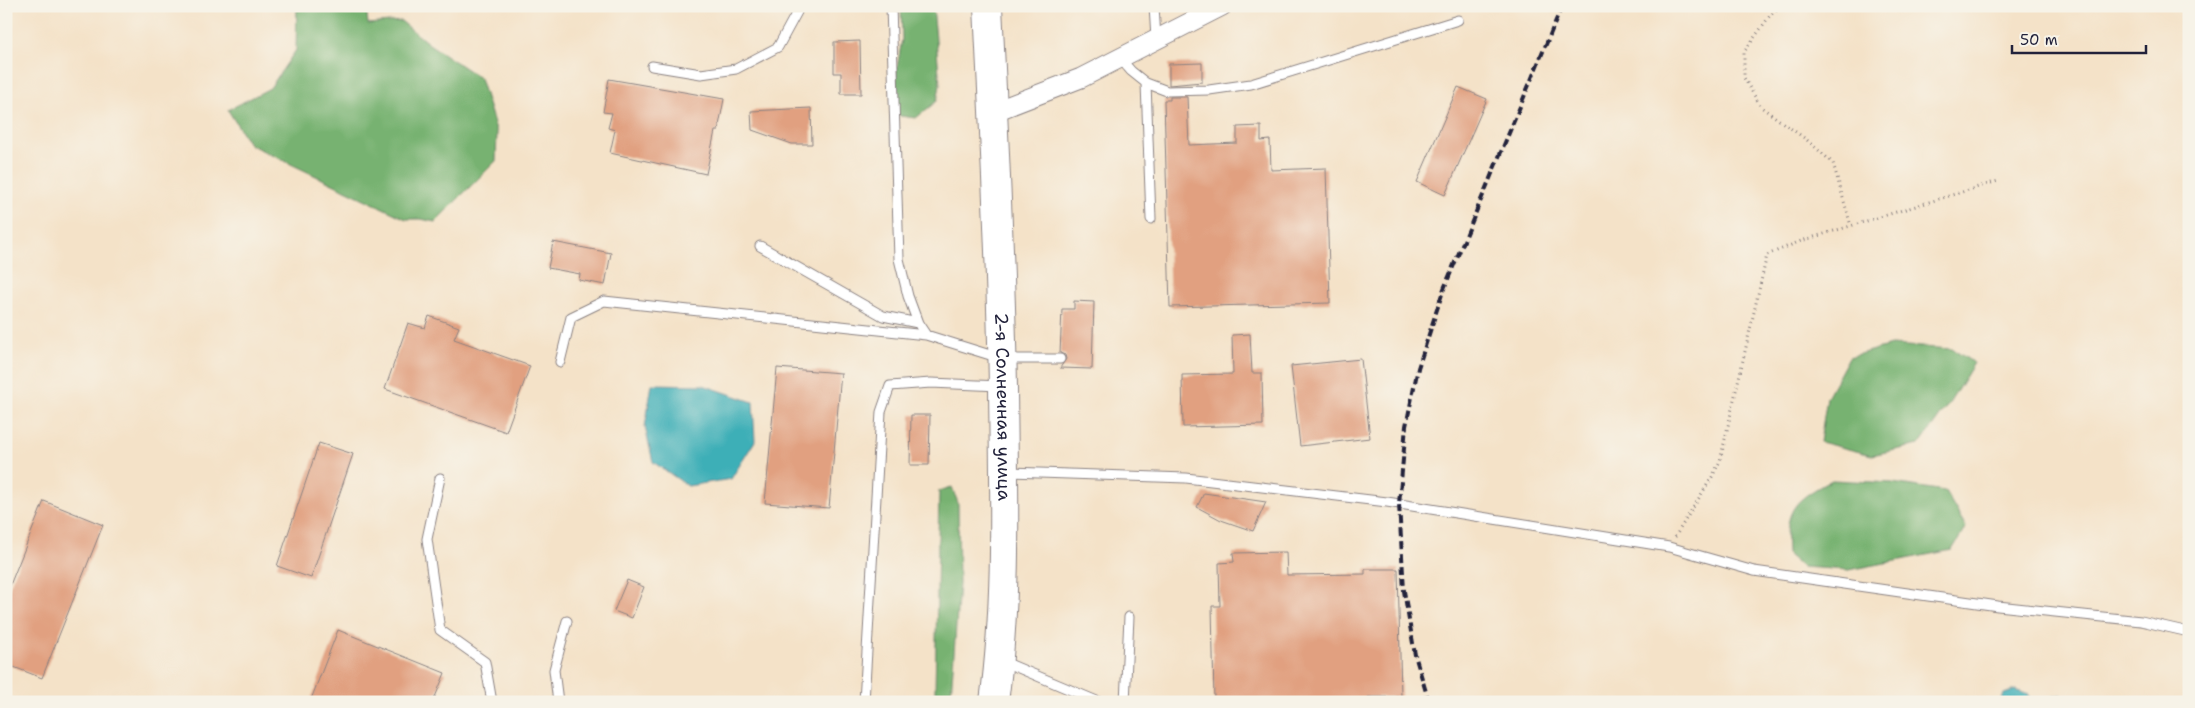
<svg xmlns="http://www.w3.org/2000/svg" width="2195" height="708" font-family="'Shantell Sans',sans-serif">
<style>
.forest{fill:#77b271;stroke:#4c6a56}
.water{fill:#3eafb7;stroke:#306879}
.building{fill:#e1a080}
.lines{fill:none;stroke-linecap:round;stroke-linejoin:round}
.lane-casing{stroke:#8b8282;stroke-width:11}
.street-casing{stroke:#8b8282;stroke-width:21}
.primary-casing{stroke:#8b8282;stroke-width:30}
.path{stroke:#8b8282;stroke-width:3;stroke-dasharray:1 4;stroke-linecap:butt}
.lane{stroke:#fff;stroke-width:9}
.street{stroke:#fff;stroke-width:19}
.primary{stroke:#fff;stroke-width:28}
.rail{stroke:#22223b;stroke-width:4;stroke-dasharray:8 4;stroke-linecap:butt}
.labels{text-anchor:middle;dominant-baseline:central;stroke-width:4;stroke-linejoin:round;paint-order:stroke}
.street-label{font-size:18px;fill:#22223b;stroke:#f7f3e8}
</style>
<rect width="100%" height="100%" fill="#f7f3e8"/>
<filter id="ink" filterUnits="userSpaceOnUse"><feTurbulence type="fractalNoise" baseFrequency=".02" numOctaves="2"/><feDisplacementMap in="SourceGraphic" scale="10" xChannelSelector="R" yChannelSelector="G"/><feConvolveMatrix kernelMatrix="1 2 1 2 8 2 1 2 1" color-interpolation-filters="sRGB"/></filter>
<filter id="wash" filterUnits="userSpaceOnUse"><feTurbulence type="fractalNoise" baseFrequency=".0096" numOctaves="4" result="noise"/><feDisplacementMap in="SourceGraphic" scale="20" xChannelSelector="R" yChannelSelector="G"/><feGaussianBlur stdDeviation="1.12" result="paint"/><feColorMatrix in="noise" values="0 0 0 0 0 0 0 0 0 0 0 0 0 0 0 0 0 1.4 0 .05"/><feComposite in="paint" operator="in"/></filter>
<g filter="url(#wash)">
<rect width="100%" height="100%" fill="#f4e2c8"/>
<path class="forest" d="M297,6h69l2,18 33,-3 28,23 51,34 17,55 -1,28 -61,61 -14,-3h-15l-157,-75 -21,-34 42,-22 26,-38z
M901,6h32l7,79 -3,16 -21,17 -16,-2 -4,-5v-37l6,-35z
M1891,345l61,4 22,14 -24,39 -31,43 -47,10 -52,-13 7,-45 22,-40z
M1832,480l61,3 52,8 21,36 -14,23 -103,20 -47,-3 -15,-13c-2,-46 6,-53 45,-74z
M952,487l6,16 1,81 -8,112 -5,6h-7l-4,-10 4,-201z"/>
<path class="water" d="M652,384l51,1 50,17 2,39 -24,38 -43,7 -35,-24 -8,-35z
M2016,690l12,5 4,7h-32l4,-8z
M2060,695l7,1 6,6h-26l7,-6z"/>
<g id="blocks">
<path class="building" d="M860,41l1,53h-20v-21h-7v-31z
M1202,63v19l-33,3v-21z
M609,79l115,20 -6,32h-3l-9,43 -96,-21 5,-23 -7,-2 4,-15 -9,-1z
M1458,87l29,12 -42,96 -28,-13z
M1170,97h17l2,48 48,-2v-16l24,-1v15l9,-1 1,30 55,-2 4,135 -160,4 -6,-207h6z
M811,108l1,36h-20l-40,-14 -1,-19z
M553,242l58,11 -6,32 -26,-5 1,-6 -32,-6z
M1074,301l20,1 -2,67 -32,-1 6,-9 -1,-4 -5,-2 2,-44h12z
M429,316l30,11 -5,12 76,27 -24,66 -121,-43 23,-66 17,5z
M1250,334l2,39h10l1,52 -80,2 -1,-52 51,-1 -1,-39z
M1361,359l9,79 -70,8 -9,-80z
M777,368l64,5 -12,135 -64,-5z
M911,415h19l-1,50h-19z
M319,443l34,11 -42,124 -34,-12z
M1204,493l62,9 -13,29 -32,-11 -24,-13z
M44,501l59,24 -61,153 -36,-14v-69z
M1286,552l1,23 78,-1v-5h33l3,128h-33v5l-154,-1 -2,-95h8l-1,-43 15,-1 -1,-9z
M627,580l17,7 -12,31 -18,-7z
M338,630l107,43 -12,29h-123z"/>
</g>
</g>
<g filter="url(#ink)">
<use href="#blocks" fill-opacity="0" stroke="#8b8282" stroke-width="1"/>
<g class="lines">
<defs>
<path id="lane" d="M891,6l8,253 9,37 10,27 8,12 77,24h57
M1154,6l2,33
M1119,57l12,14 15,12 21,8 42,-1 42,-6 207,-64
M652,66l49,8 35,-5 42,-22 19,-35v-6
M1146,83l5,136
M760,246l123,70 35,7
M560,362l11,-45 33,-16 322,34
M1008,472l178,6 201,24 282,45 85,24 244,35 143,15 48,11
M440,478l-13,61 13,91 45,32 7,40
M1002,661l97,41
M558,702l-4,-32 13,-49
M864,702l17,-290 9,-26 41,-3 69,3
M1125,702l4,-85"/>
<path id="street" d="M993,112l88,-34 141,-72"/>
<g id="primary">
<path id="s1" d="M988,6c6,127 13,255 15,382 1,105 5,209 -9,314"/>
</g>
</defs>
<use href="#lane" class="lane-casing"/>
<use href="#street" class="street-casing"/>
<use href="#primary" class="primary-casing"/>
<path class="path" d="M1780,6l-11,11 -25,35v26l17,29 46,33 26,23 18,63
M1675,537l37,-60 8,-16 47,-206 34,-14 197,-60"/>
<use href="#lane" class="lane"/>
<use href="#street" class="street"/>
<use href="#primary" class="primary"/>
<path class="rail" d="M1429,702l-14,-47 -11,-64 -5,-87 7,-78 12,-58 25,-77 119,-285"/>
</g>
</g>
<g class="labels">
<g class="street-label">
<text stroke="none"><textPath href="#s1" startOffset="401">2-я Солнечная улица</textPath></text>
</g>
</g>
<rect width="2195" height="708" fill="none" stroke="#f7f3e8" stroke-width="25"/>
<path d="M2012 45v8h134v-8" fill="none" stroke="#22223b" stroke-width="2.5"/>
<text x="2020" y="45" font-size="15" fill="#22223b" stroke="#f7f3e8" stroke-width="4" paint-order="stroke">50 m</text>
</svg>
